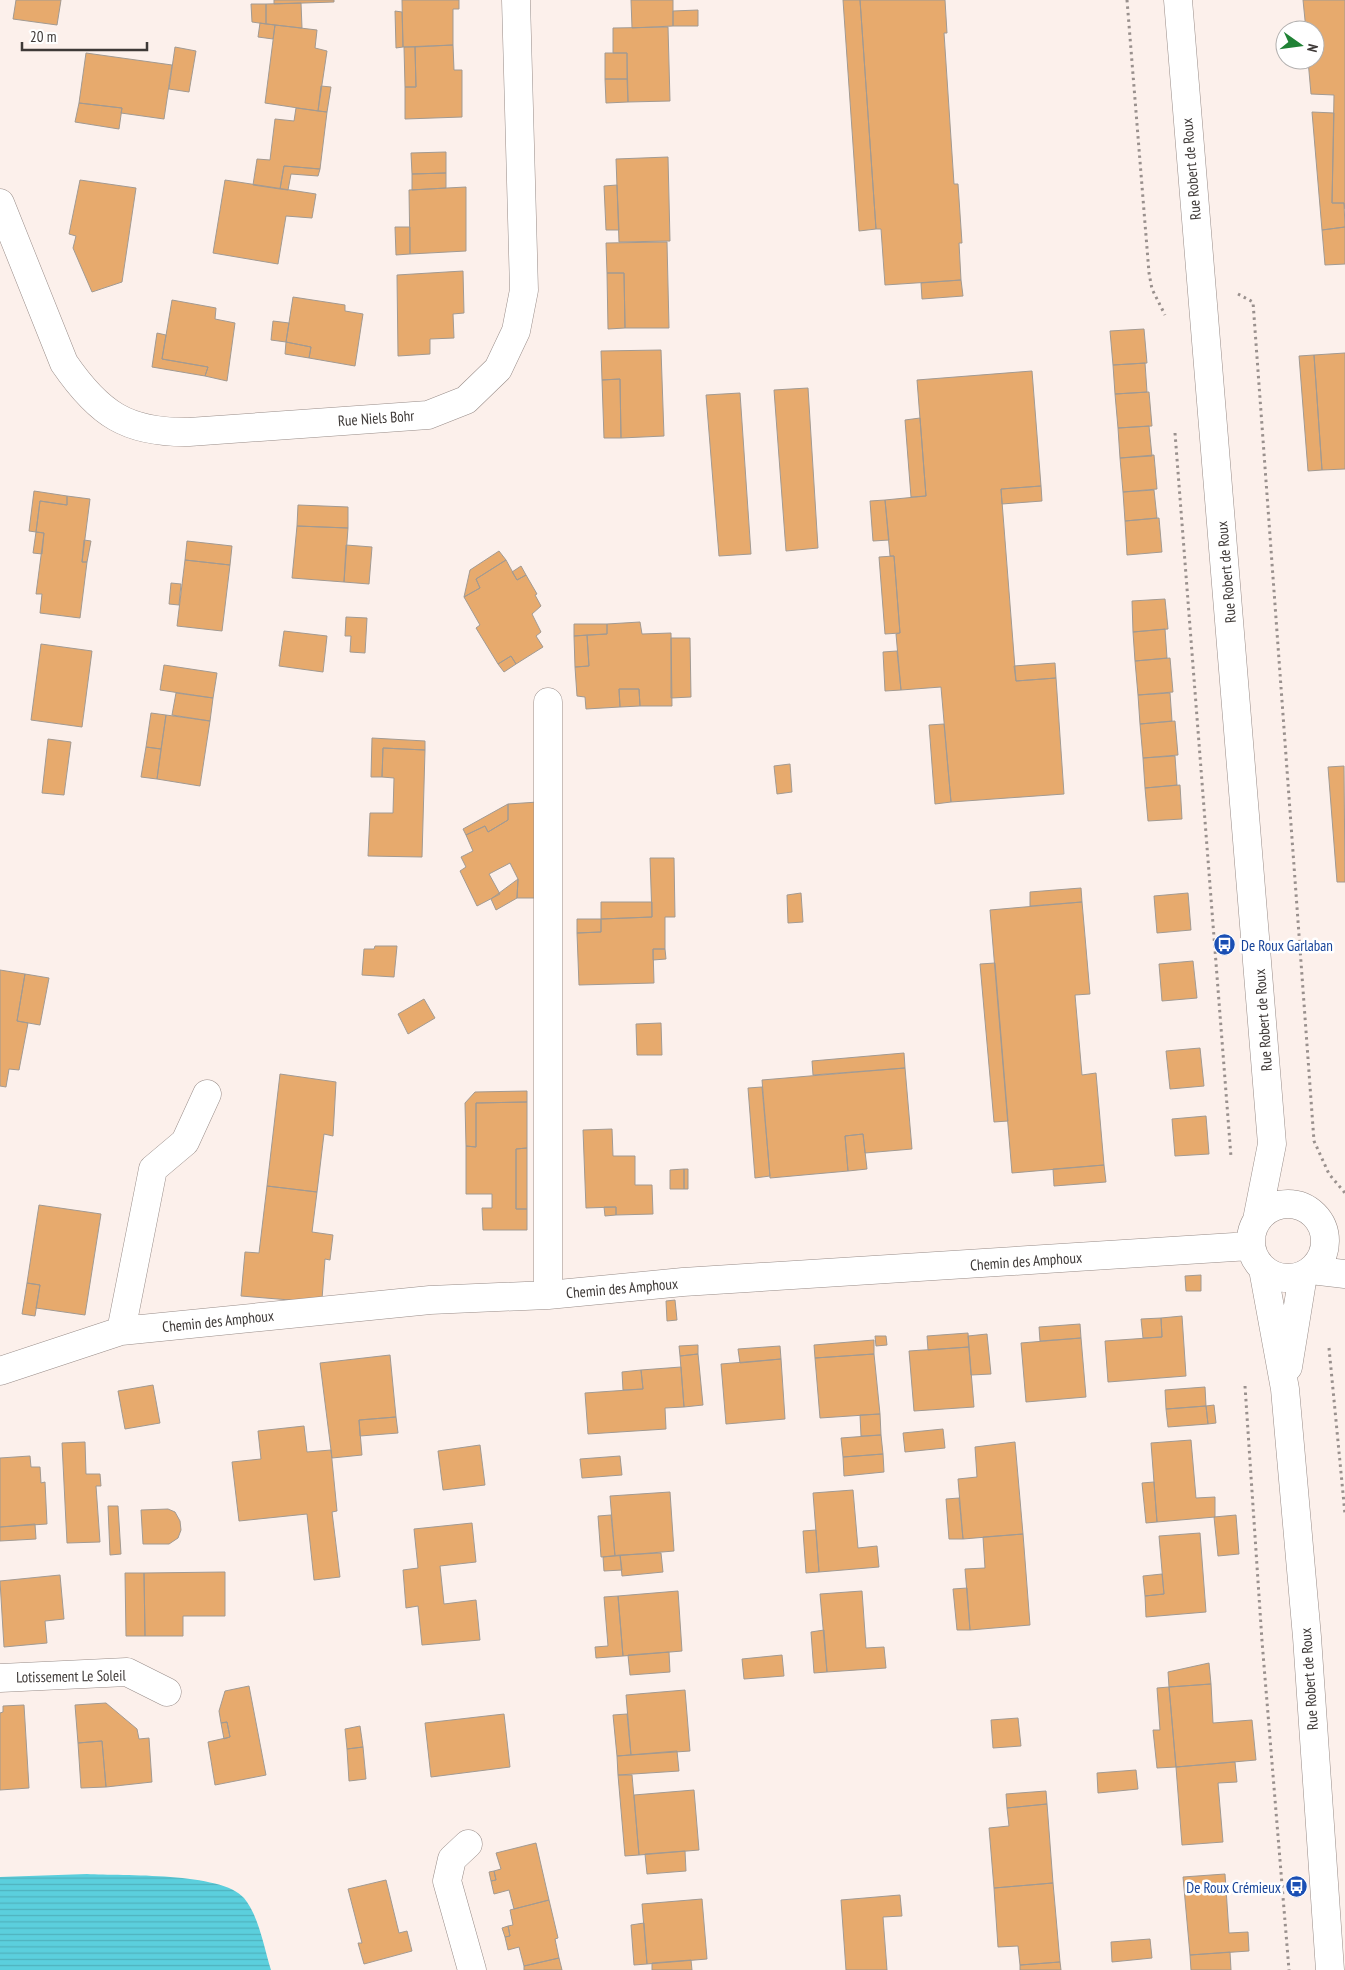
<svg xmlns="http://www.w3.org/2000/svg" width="1345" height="1970" font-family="'PT Sans Narrow',sans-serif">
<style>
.water{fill:url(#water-rules)}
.building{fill:#e7aa6d;stroke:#a29a92}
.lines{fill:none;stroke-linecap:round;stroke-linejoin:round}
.minor-casing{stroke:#988c88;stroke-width:29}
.path{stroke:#99908d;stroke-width:3;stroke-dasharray:2.5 4;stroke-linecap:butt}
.minor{stroke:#fff;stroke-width:28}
.labels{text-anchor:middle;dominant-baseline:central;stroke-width:5;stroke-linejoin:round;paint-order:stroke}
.street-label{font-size:15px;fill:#3e3937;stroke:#fff}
.transit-label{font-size:15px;fill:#164399;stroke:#fff;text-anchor:start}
</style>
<defs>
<pattern id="water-rules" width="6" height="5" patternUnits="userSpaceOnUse" patternTransform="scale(1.25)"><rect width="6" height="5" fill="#5bcfdd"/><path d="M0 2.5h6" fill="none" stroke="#50b2be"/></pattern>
</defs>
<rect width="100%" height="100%" fill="#fcf0eb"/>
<path class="water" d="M87,1874c35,2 135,-2 157,24 15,18 20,50 27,72h-271v-93z"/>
<path class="building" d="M16,0h45l-4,25 -44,-6z
M274,0h60v2l-60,2z
M402,0h57v9h-6v36l-50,2z
M631,0h42v26l-41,2z
M843,0h17l16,229 -17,2z
M860,0h85l2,33h-3l10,151h4l4,59h-3l2,37 -76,5 -4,-56h-5z
M1303,0h42v209l-1,-6h-12l2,-108 -23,-1 -3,-34h7v-30h-9z
M301,3l1,25 -36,-4v-20z
M251,4h15v20l-14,-2z
M698,10v16h-25v-15z
M395,11l7,1 1,35 -7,1z
M260,23l15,2 -2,14 -15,-2z
M275,25l42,5 -2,18 12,3 -9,60 -53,-8z
M668,27l2,74 -42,1 -1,-49h-14v-25z
M453,45l1,25h8v47l-57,2v-32h11l-1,-40z
M175,47l21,4 -7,41 -20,-3z
M404,47h11l1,40h-11z
M86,53l86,12 -8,54 -43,-6 1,-5 -43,-5z
M605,53h22v26h-22z
M605,79h22l1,23 -22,1z
M321,86l10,1 -4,25 -9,-1z
M79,103l43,5 -3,21 -44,-7z
M296,108l31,4 -7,57 -36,-3 -4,23 -27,-4 4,-26 13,1 5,-41 19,2z
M1312,112l22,1 -2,90h12l1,24 -23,3z
M446,152v21l-34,1 -1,-21z
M668,157l2,84 -51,1 -3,-83z
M284,166l36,3 -2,7 -27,-2 -3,16 -8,-1z
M446,173v15l-34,2v-16z
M80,180l56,8 -14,94 -30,10 -19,-44 3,-12 -7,-2z
M225,180l91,14 -4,24 -26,-2 -8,48 -65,-11z
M617,185l2,45h-13l-2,-44z
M466,187v64l-56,3 -1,-64z
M395,227h15v27l-14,1z
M1345,227v37l-20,1 -3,-35z
M667,242l2,86h-44l-1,-55h-17l-1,-30z
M463,271l1,42 -11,1 1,24 -24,1v15l-32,2 -1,-81z
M607,273h17l1,55 -17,1z
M961,280l2,16 -41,3 -1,-16z
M293,297l52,8v6l18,3 -8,52 -46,-8 2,-11 -25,-5z
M172,300l44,8 -1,11 20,4 -8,58 -22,-5 3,-9 -46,-8z
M273,321l16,2 -3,19 -15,-2z
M1144,329l3,34 -34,2 -3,-34z
M157,333l9,2 -4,24 46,8 -3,9 -53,-9z
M286,342l25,5 -2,11 -24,-4z
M661,350l3,86 -43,2 -1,-59 -18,1 -1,-29z
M1345,353v116l-23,1 -8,-115z
M1314,355l8,115 -14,1 -9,-115z
M1145,363l2,29 -32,2 -2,-29z
M1032,371l9,115 -40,3 15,192 40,-3 8,116 -113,8 -10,-115 -40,3 -5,-56 4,-1 -6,-77h-4l-5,-56 41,-4 -9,-116z
M620,379l1,59h-17l-2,-58z
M808,388l10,160 -32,3 -12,-161z
M1149,392l3,34 -34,2 -3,-34z
M740,393l11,161 -32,2 -13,-161z
M920,418l6,78 -15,1 -6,-77z
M1149,426l3,30 -32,2 -2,-30z
M1154,455l3,34 -34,3 -3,-34z
M1041,486l1,15 -40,3 -1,-15z
M1154,490l3,28 -32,3 -2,-29z
M34,491l33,5v9l-27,-4 -4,31 -7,-1z
M67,496l23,3 -8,63h5l-7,56 -40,-5 2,-19h-6l8,-61 -8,-1 4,-31 27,4z
M885,500l4,40 -16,1 -3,-40z
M298,505l50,2v21l-51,-2z
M1159,518l3,34 -35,3 -2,-34z
M297,526l51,2 -4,54 -52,-4z
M36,532l8,1 -2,21 -9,-1z
M84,540l7,1 -4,21h-5z
M187,541l45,5 -2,19 -45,-5z
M346,545l26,2 -3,37 -25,-2z
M499,551l7,9 -30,19 4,9 -16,9 6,-27z
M894,556l6,77 -15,1 -6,-77z
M185,560l45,5 -8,66 -45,-5z
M506,560l11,20 9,-5 11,19 -2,1 6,11 -9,8 9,18 -5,4 7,11 -27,17 -5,-8 -13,8 -22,-36 4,-3 -16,-28 16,-9 -4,-9z
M521,566l5,9 -9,5 -5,-8z
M171,583l10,1 -2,21 -10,-1z
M1165,599l3,30 -35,3 -1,-31z
M346,617l21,1 -2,35 -15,-1 1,-16h-6z
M640,622l2,12 29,-1 1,73h-32l-1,-17h-20l1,18 -34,2 -1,-12 -8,-1 -2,-29 14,-1 -2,-31 20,-1v-10z
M574,624h33v10l-33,2z
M1165,629l2,29 -32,3 -2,-29z
M284,631l43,5 -4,36 -44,-6z
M587,635l2,31 -14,1 -1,-31z
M671,638h19l1,59 -20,1z
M41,644l51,7 -10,76 -51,-7z
M897,651l4,39 -16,1 -2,-39z
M511,656l5,8 -12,8 -6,-8z
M1170,658l3,34 -35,3 -3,-34z
M1055,663l1,15 -40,3 -2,-15z
M164,665l53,8 -4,25 -53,-8z
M619,689h20l1,17 -20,1z
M176,693l37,5 -3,23 -38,-6z
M1170,693l2,28 -32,3 -2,-29z
M151,713l15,2 -5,34 -15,-2z
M166,715l44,6 -10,65 -43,-7z
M1175,721l3,34 -35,3 -3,-34z
M944,724l7,78 -16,2 -6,-79z
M372,738l53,3v9l-42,-2 -1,29h-11z
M48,739l23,3 -7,53 -22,-2z
M146,747l15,2 -4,30 -16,-2z
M383,748l42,2 -3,107 -54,-1 2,-43h23l1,-35 -12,-1z
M1175,756l2,29 -32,3 -2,-30z
M790,764l2,28 -15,2 -3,-28z
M1344,766l1,116h-8l-9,-115z
M1180,785l2,34 -34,2 -3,-33z
M538,802l3,96h-24l1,-19 -8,-16 -21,11 11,20 -23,12 -17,-35 6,-4 -5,-10 12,-6 -7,-16 19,-9 3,6 20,-12v-16z
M508,804v16l-20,12 -3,-6 -19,9 -3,-6z
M650,858h24l1,59h-10v32h-12l1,34 -75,2 -2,-52 24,-1v-13l51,-2z
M518,879l-1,19 -21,12 -5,-11z
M1081,888l1,14 -52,4v-14z
M801,893l2,29 -15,1 -1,-28z
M1188,893l3,37 -34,3 -3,-37z
M601,902h51v15l-51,2z
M1082,902l8,92 -15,1 7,80 14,-2 8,92 -92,8 -22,-263z
M577,919h24v13l-24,1z
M375,946h22l-3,31 -32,-2 2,-26h10z
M653,949h12l1,10 -13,1z
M1193,961l4,37 -35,3 -3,-37z
M995,963l13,158 -14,1 -14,-158z
M0,970l25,4 -8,47 11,2 -9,47 -10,-1 -3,18 -6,-1z
M25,974l24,4 -9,47 -23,-4z
M424,999l11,19 -27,16 -10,-20z
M661,1023l1,32h-25l-1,-31z
M1200,1048l4,38 -34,3 -4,-38z
M904,1053l1,15 -92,7 -1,-14z
M905,1068l7,81 -47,4 -2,-19 -18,2 3,35 -78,7 -8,-98z
M280,1074l56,8 -3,54 -9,-2 -7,58 -50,-6z
M762,1087l8,89 -15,2 -7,-90z
M527,1091v11l-51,1v44l-10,-1 -1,-43 10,-11z
M527,1102v46l-11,1v60h11v21h-44l-1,-22h10v-14h-26v-48l10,1v-44z
M1206,1116l3,38 -34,2 -3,-37z
M612,1129l1,27h22v29h17l1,29 -37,1v-8l-30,1 -3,-78z
M863,1134l4,35 -19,2 -3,-35z
M527,1148v61h-11v-60z
M1104,1165l2,17 -52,4 -1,-17z
M684,1169h4v20h-4z
M684,1169v20h-14v-19z
M267,1186l50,6 -5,40 21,3 -3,25 -5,-1 -3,40 -20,2 -61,-5 4,-44 14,1z
M39,1205l62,9 -16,101 -49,-7 4,-23 -13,-2z
M604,1207h12v8l-11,1z
M1201,1275v16h-15l-1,-15z
M27,1283l13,2 -5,31 -13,-2z
M675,1300l2,20 -10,1 -1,-20z
M1182,1316l4,60 -78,6 -3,-41 57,-4 -1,-19z
M1161,1318l1,19 -19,1 -2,-19z
M1080,1324l1,14 -41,3 -1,-14z
M968,1333l1,14 -41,3 -1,-14z
M987,1334l4,40 -20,1 -3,-39z
M875,1336h11l1,9 -11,1z
M1081,1338l5,59 -60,5 -5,-59z
M874,1340v14l-59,4 -1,-13z
M698,1345v9l-18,2 -1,-10z
M780,1346l1,13 -41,4 -2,-14z
M969,1347l5,60 -60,4 -5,-60z
M698,1354l5,51 -19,2 -4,-51z
M874,1354l6,60 -60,4 -5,-60z
M390,1355l6,62 -37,3 3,35 -30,3 -12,-95z
M781,1359l4,60 -59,5 -5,-60z
M681,1367l3,40 -19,1 1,21 -78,5 -3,-41 58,-4 -2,-19z
M641,1370l2,19 -20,1 -1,-18z
M153,1385l7,38 -35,6 -7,-38z
M1205,1387l1,19 -40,3 -1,-19z
M1214,1405l2,18 -8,1 -2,-18z
M1206,1406l2,18 -40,3 -2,-18z
M880,1414l1,21 -20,1 -1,-21z
M396,1417l2,16 -38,3 -1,-16z
M304,1426l3,26 24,-2 6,61 -5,1 8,65 -26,3 -7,-66 -68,7 -7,-59 29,-3 -3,-28z
M943,1429l2,19 -40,4 -2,-19z
M881,1435l2,19 -40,3 -2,-19z
M1191,1440l5,58 19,-1v20l-58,5 -6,-79z
M85,1442l1,32h14l1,12h-5l4,56 -33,1 -5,-100z
M1015,1442l8,92 -60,5 -5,-60 19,-2 -2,-30z
M480,1445l5,40 -42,5 -5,-39z
M883,1454l1,18 -40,4 -1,-19z
M30,1456l1,11h9l1,16 4,-1 2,42 -47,3v-69z
M620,1456l2,19 -40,3 -2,-19z
M1154,1482l3,40 -11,1 -4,-40z
M853,1490l5,58 19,-2 2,21 -60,5 -6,-79z
M670,1492l4,59 -59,5 -5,-60z
M959,1498l4,41h-14l-3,-40z
M108,1506h10l3,48 -11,1z
M168,1509l7,3 5,9 1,9 -3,8 -9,6h-26l-2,-34z
M611,1515l4,41 -14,1 -3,-41z
M1236,1515l3,39 -21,2 -4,-39z
M472,1523l4,39 -36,4 4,38 32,-4 4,40 -58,5 -4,-39 -12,2 -3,-38 15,-2 -4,-39z
M35,1524l1,15 -36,2v-14z
M816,1530l3,42 -13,1 -3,-42z
M1200,1533l6,79 -60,5 -1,-21 19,-2 -5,-58z
M1023,1534l7,91 -60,5 -5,-61 20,-1 -2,-31z
M661,1553l2,19 -41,4 -2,-21z
M620,1555l2,15 -18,1 -1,-14z
M225,1572v44h-42v20h-38l-1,-63z
M125,1573h19l1,63h-19z
M1162,1574l2,20 -19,2 -2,-20z
M60,1575l4,44 -19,2 2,22 -43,4 -4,-66z
M967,1588l3,42h-13l-4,-41z
M678,1591l4,60 -59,5 -5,-60z
M862,1591l4,57 18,-1 2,21 -59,4 -7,-78z
M618,1596l5,60 -27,2 -1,-11 13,-1 -4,-49z
M824,1630l3,42 -13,1 -3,-41z
M669,1652l1,20 -40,3 -2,-20z
M782,1655l2,21 -40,3 -2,-20z
M1209,1663l2,21 -42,3 -1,-15z
M1211,1684l2,39 39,-3 4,40 -80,7 -7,-80z
M249,1686l17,89 -51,10 -7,-43 22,-5 -3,-15 -6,1 -2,-12 6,-20z
M1169,1687l7,80 -19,1 -4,-38h7l-3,-42z
M685,1690l5,61 -59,4 -5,-60z
M106,1703l31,26 2,10 10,-1 3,44 -46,5 -4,-46 -24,2 -3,-38z
M24,1705l5,83 -29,2v-77l3,-1v-6z
M504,1714l6,53 -79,10 -6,-54z
M627,1714l4,41 -14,1 -4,-41z
M1018,1718l3,28 -28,2 -2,-28z
M227,1722l3,15 -6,2 -3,-16z
M360,1726l3,21 -16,2 -2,-20z
M102,1741l4,46 -25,1 -3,-45z
M363,1747l3,32 -17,2 -2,-32z
M677,1751l2,20 -61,4 -1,-19z
M1235,1762l2,20 -19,1 5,59 -41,3 -6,-78z
M1136,1770l2,19 -40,4 -1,-20z
M618,1775h14l7,80 -14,1z
M694,1790l5,60 -60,5 -5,-60z
M1046,1791l1,13 -40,4 -1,-14z
M1047,1804l6,79 -59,5 -5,-60 20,-2 -2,-18z
M536,1843l13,57 -35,9 -5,-19 -15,4 -3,-13 5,-1 -2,-9 7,-2 -5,-16z
M685,1851l1,20 -39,3 -2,-20z
M494,1871l2,9 -5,1 -2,-9z
M1225,1874l4,59 19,-1 1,19 -59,4 -7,-78z
M386,1880l13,53 8,-2 5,20 -48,13 -6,-21h4l-14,-54z
M1053,1883l7,79 -40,3 -2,-19 -20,1 -4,-59z
M900,1895l2,21 -19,1 4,53h-41l-5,-70z
M702,1899l5,60 -60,5 -5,-60z
M549,1900l9,38 -3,1 4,19 -35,8 -5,-19 -11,3 -3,-13 5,-1 -2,-10 5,-1 -3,-15z
M644,1923l3,41 -13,1 -3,-40z
M508,1926l2,10 -5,1 -3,-9z
M1150,1939l2,19 -40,4 -1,-20z
M1230,1952l1,18h-40l-1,-15z
M559,1958l3,12h-38v-4z
M691,1960l1,10h-40v-7z
M1060,1962l1,8h-41v-5z"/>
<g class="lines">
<defs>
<path id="minor" d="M1178,0l94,1144 -15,76
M0,203l64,160c35,51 63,70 125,69l239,-17 38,-15 32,-31 18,-38 8,-41 -8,-290
M1251 1241a37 37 0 1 1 74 0a37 37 0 1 1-74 0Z
M1263,1269l22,120 22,248 23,333
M1311,1270l34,4
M548,1295v-593
M121,1331l32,-162 32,-27 22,-48
M1288,1367l15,-92
M0,1371l121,-40 309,-31 118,-5 135,-13 567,-36
M0,1678l127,-6 40,20
M468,1844l-16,15 -5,22 25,89"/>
</defs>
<use href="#minor" class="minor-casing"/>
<path class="path" d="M1127,0l22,273 3,16 13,26
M1238,294l15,8 61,839 15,33 16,19
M1175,433l56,724
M1329,1348l16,166
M1245,1386l17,255 27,329"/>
<use href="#minor" class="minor"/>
</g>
<defs>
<symbol id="bus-disc" viewBox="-11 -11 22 22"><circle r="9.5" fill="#1a4fb4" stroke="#fff"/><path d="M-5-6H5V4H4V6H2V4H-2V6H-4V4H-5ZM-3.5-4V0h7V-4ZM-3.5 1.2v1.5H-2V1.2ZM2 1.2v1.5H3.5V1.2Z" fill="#fff"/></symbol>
</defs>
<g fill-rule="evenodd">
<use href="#bus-disc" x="1212" y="932" width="25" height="25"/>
<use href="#bus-disc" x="1284" y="1874" width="25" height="25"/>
</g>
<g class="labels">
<g class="street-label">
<text transform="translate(1191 169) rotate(-95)">Rue Robert de Roux</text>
<text transform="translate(376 418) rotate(-4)">Rue Niels Bohr</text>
<text transform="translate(1226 572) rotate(-95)">Rue Robert de Roux</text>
<text transform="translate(1263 1020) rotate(-94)">Rue Robert de Roux</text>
<text transform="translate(1026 1261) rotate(-4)">Chemin des Amphoux</text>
<text transform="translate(622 1288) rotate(-5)">Chemin des Amphoux</text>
<text transform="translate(218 1321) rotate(-6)">Chemin des Amphoux</text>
<text transform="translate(71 1676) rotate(-1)">Lotissement Le Soleil</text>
<text transform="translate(1309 1679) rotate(-94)">Rue Robert de Roux</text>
</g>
<g class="transit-label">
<text x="1241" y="945">De Roux Garlaban</text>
<text x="1281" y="1887" text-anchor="end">De Roux Crémieux</text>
</g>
</g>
<g transform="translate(1300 45) rotate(104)"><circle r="24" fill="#ffffff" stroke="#b2b0af"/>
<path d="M0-4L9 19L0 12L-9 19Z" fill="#208235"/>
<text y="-8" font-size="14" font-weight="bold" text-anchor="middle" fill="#3e3937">N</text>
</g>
<path d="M22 42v8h125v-8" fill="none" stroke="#3e3937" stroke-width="2.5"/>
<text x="30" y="42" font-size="15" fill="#3e3937" stroke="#ffffff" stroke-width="4" paint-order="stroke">20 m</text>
</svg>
